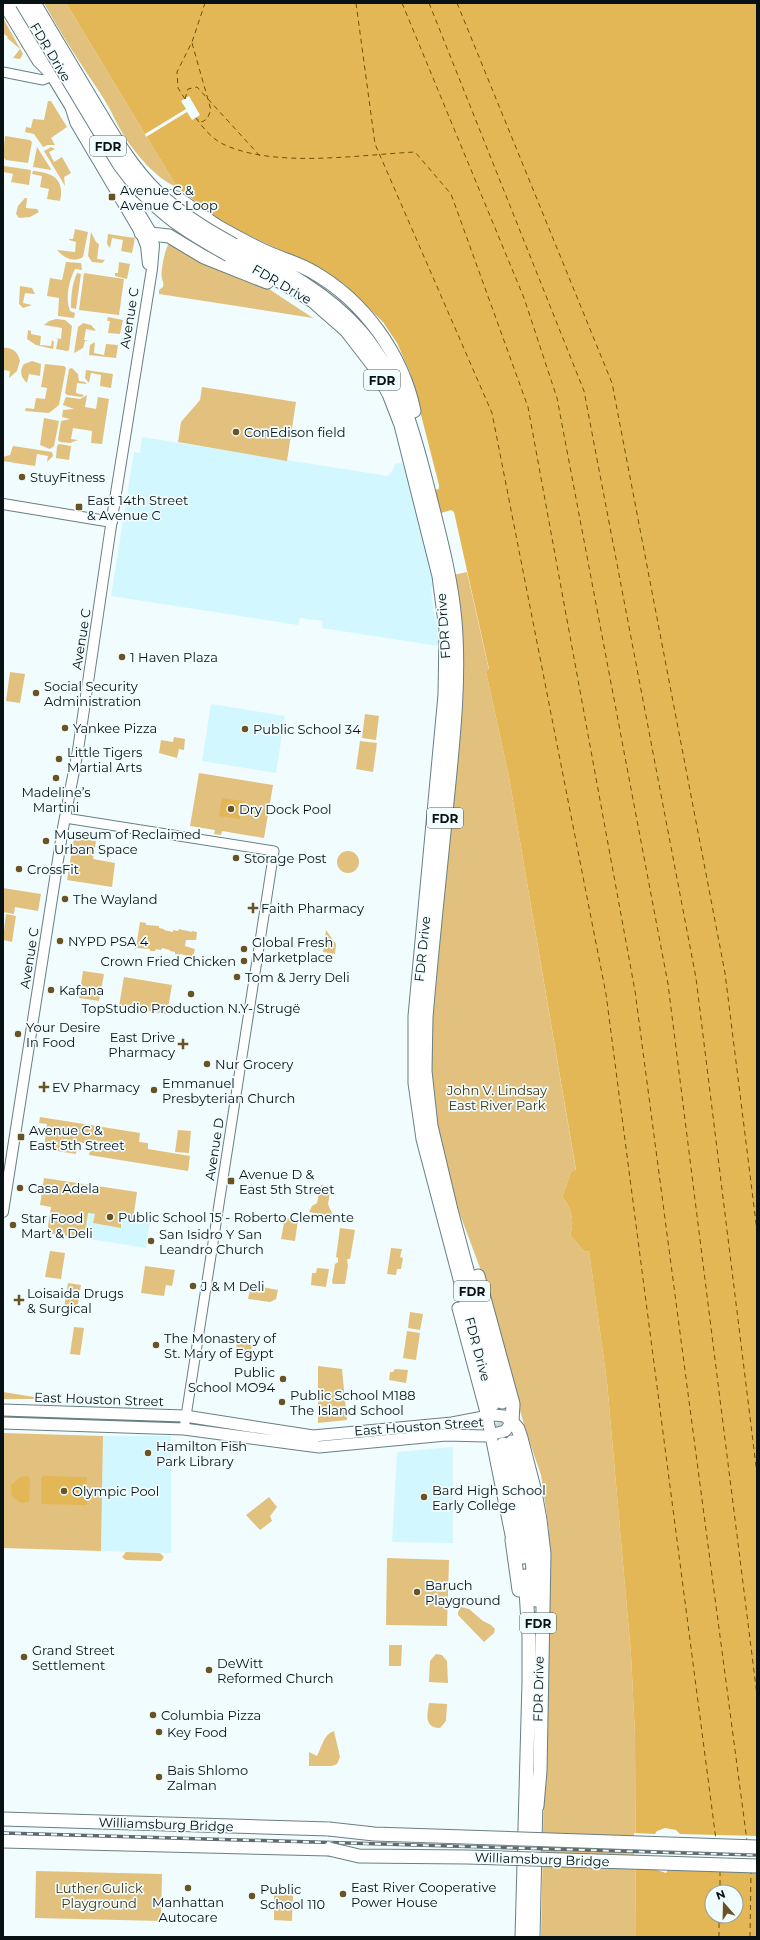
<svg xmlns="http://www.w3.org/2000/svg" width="760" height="1940" font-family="Montserrat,sans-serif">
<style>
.built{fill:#d3f7ff}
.green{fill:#e2c07d}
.water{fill:#e3b656;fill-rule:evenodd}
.pier{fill:#f1fcfe}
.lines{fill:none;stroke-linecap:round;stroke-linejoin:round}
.ferry{stroke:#6f5203;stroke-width:1;stroke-dasharray:5 4;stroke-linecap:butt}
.motorway-tunnel{stroke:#ced9db;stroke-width:13;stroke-dasharray:13 6;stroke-linecap:butt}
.tertiary-casing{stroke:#687f84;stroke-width:11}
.secondary-casing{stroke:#687f84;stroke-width:12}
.primary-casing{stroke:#687f84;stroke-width:13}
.motorway-casing{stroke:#687f84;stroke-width:15}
.tertiary{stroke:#fff;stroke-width:9}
.secondary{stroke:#fff;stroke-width:10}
.primary{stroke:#fff;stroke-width:11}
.motorway{stroke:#fff;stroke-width:13}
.rail-casing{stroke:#606a6c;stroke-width:3.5}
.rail{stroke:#f1fcfe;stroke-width:2;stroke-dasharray:6;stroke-linecap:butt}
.motorway-bridge-casing{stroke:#687f84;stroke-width:15;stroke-linecap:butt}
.motorway-bridge{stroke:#fff;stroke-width:13}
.poi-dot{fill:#6a5323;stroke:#f1fcfe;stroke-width:1.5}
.labels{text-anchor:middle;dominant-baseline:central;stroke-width:3.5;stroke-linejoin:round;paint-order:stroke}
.shield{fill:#f1fcfe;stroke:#4e585a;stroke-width:1}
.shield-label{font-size:12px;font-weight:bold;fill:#081113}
.street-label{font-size:13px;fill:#081113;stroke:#f1fcfe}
.poi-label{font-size:13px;fill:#081113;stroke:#f1fcfe;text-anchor:start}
.park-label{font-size:13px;fill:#46340a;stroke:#f1fcfe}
</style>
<rect width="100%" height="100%" fill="#f1fcfe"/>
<path class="built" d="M142,437l246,39 5,-6 2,-6 7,-2 12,35 22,90h-5l3,28 4,9v22l-116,-18 1,-7 -23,-3 -2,7 -187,-29 23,-144 6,1z
M211,704l74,12 -9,57 -74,-12z
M137,1192l-4,27 17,3 -4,26 -62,-10 3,-25 8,1z
M103,1436h68v117l-70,-2z
M453,1447v96l-61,-1 5,-90z"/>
<path class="green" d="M44,3h22l111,184c-19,-6 -44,-36 -54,-53 -7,-11 -12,-24 -19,-35 -21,-32 -42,-63 -60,-96z
M3,18l20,36 -3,5 -7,-1 7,-9 -13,-11 1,-1 -4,-3z
M48,101h3l16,26 -16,11 4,7h-7l-5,2 -9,-13 -9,-2 1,-5 5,1 2,-9 11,1z
M5,136l25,4 2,2 -4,21 -22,-3 -3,-3z
M37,147l14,22v1l-18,-3z
M51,147l4,2 -6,3 5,10 8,-5 9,16 -7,4 1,9 -21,-35z
M4,166l27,4 -2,15 -18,-3 2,-8 -9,-2z
M33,171c19,2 32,7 27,30l-13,-2 2,-10 -9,-2 2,-11 -10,-2z
M25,198h2l-1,10 11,1 2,3 -9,5 -11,1 -3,-4 2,-8z
M75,229l13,3 -5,25c-10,6 -19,1 -26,-7l18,2 1,-10 -7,-2v-1h4z
M91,232l5,10 3,2 -2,15 8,1 -3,3 -10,-1 -4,-6z
M108,234l27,4 -3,15 -11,-2 2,-11 -11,-2 -2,10 -3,-4z
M169,244l33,18 67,27 44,29 -154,-24v-4l4,-3c1,-4 0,-5 -1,-8 -2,-5 3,-32 7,-35z
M66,262l15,1 1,7 -7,-1c-6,12 -10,29 -5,42l5,2 -1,5 -16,-2 1,-18 -12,-2 3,-18 12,2z
M119,262l11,2 -3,15 -12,-3v-3h3z
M77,273l4,1 -5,35 -5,-1c0,-12 1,-24 6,-35z
M84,273l40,6 -5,36 -40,-5z
M20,286l12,2 3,6 -10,-1 -2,10 9,2 -9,3 -4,-4z
M108,317l15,3 -3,14 -12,-1 2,-12h-3z
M56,319l9,1 7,6 -3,24 -2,1 -11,-2 2,-10 -3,-1 6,1 1,-11 -18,-3 5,-4z
M83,323l8,2 5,6 -10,-2 -2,11 5,1h-4l-2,7 -9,5 4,-26z
M28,330l3,1v3l10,2 -1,9 11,1 1,-6 2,2 -1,7 -17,-4 -9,-6z
M95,342l-1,11 10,2 2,-11 12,1 -2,13 -27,-3 1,-10z
M3,348c9,-1 15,4 17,13l-3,10 -8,7 1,-7 -7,-1z
M32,361l9,3 -1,12 -11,-2 -2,9c-6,-5 -8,-12 -3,-19z
M45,364l19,2 2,2 -7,37 -10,8 -24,-2 1,-3 8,1 2,-11 9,1 2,-11 -6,-1z
M72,368l6,6 1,7 6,1 2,2 -10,-1 -1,10 8,2 -2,2 -15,-2 -2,-2 4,-24z
M86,370l27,4 -2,14 -11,-2 1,-11 -10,-2 -2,10 -4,-5z
M202,387l94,15 -9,59 -109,-19 3,-20 19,-22z
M87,395l-2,12 11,2 2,-12 11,2 -7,45 -11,-1 1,-12 -19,-3 -2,11 7,1 -8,3 -10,-1 -2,-2 3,-19 9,-2 -8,-2 1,-7 11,-1 -11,-4 2,-6 1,-2 14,2z
M44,418l15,3 -5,25 -4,3 -10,-4z
M59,444l12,2 -2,14 -13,-2 1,-12z
M13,446l39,6 1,4 -6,6 1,-6 -11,-2 -2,12 -32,-5v-4l7,-2z
M467,572l22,98 -3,2 23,105 67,394 -5,1 -9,25c9,9 13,25 8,38l15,17 4,-1 18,131 24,272 4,82 1,201h-95l8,-406 -8,-56 -16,-47 -45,-160 -28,-75 -11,-46 -13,-75 25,-497z
M10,672l15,2 -5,29 -14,-2z
M365,714l14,2 -3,24 -14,-2z
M174,737l11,2 -1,11 -5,-1 -2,9 -18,-5 2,-13 12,2z
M360,741l17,2 -4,29 -17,-3z
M199,773l74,12 -9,53 -42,-7 -1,4 -7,-1 1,-4 -25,-4z
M74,838l22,3 -3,18 22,4 -3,24 -45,-7z
M337 862a11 11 0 1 1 22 0a11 11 0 1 1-22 0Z
M3,888l38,6 -3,17 -23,-4 -1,7 -11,-2z
M6,914l10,2 -4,26 -9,-2z
M140,922l6,1v2l13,1v2l5,1v1l9,2v-2l5,1 1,-2 13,3v-1l5,1 -1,8h-10l-1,6 10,3 -2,8 -13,-3v1l-5,-1v-2l-5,-1v-1l-8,-2 -1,2 -5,-1 -1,2h-5v-2l-14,-1z
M326,930l10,14 -1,10 -12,-2z
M83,971l21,3 -5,27 -20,-3z
M124,977l48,8 -5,29 -48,-8z
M40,1117l100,16 -1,9 9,1v6l42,7 -2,15 -99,-16 2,-11 -14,-2 -1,12 -32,-5 3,-25 -8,-1z
M178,1130l13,1 -2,22 -14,-1z
M44,1178l93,14 -4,27h-12v9l-28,-5 2,-9 -7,-1 -4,25 -37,-5 4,-26 -11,-2z
M321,1185l10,2 -3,17 5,12 -24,-4 3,-6 5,-3z
M285,1218l13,2 -3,21 -14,-2z
M340,1228l15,2 -5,29h-3l1,7 -3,18h-12l-1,-2 3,-18 3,-2v-4l-2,-1z
M391,1248l11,1 -2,8 3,1 -2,11h-4l-1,6 -9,-1z
M50,1251l15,2 -4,26 -16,-2z
M145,1266l30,4 -3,16 -6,-1 -2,11 -23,-3z
M317,1268l12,1 -3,18 -15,-2 1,-12h4z
M68,1283l13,2 -4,25 -13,-2z
M251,1285l27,5 -2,9 -6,3 -22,-3z
M410,1312l13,2 -3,16 -12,-2z
M74,1327l10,1 -4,27 -10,-1z
M407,1331l13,2 -4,27 -13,-2z
M237,1343l15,2 -2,13 -15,-2z
M318,1366l24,3 5,51 -29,3z
M395,1369l13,1 -2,13 -17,-3 1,-8h3z
M3,1392l44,7h-44z
M3,1413l167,5v4l-25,-1 -12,3 -130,-5z
M3,1433l100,3 -2,115 -98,-3z
M269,1497l8,10 -7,9 2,5 -12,9 -14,-15z
M126,1552l34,1 4,4 -3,4 -35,-1 -4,-3z
M387,1558l62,2 -2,66 -61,-1z
M461,1607l8,2 14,12 8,4 4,4 -1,4 -10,9 -26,-27v-3z
M389,1645h13l-1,21h-12z
M436,1654l6,1 5,6 1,22 -19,-1 1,-21z
M429,1703l18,1 -1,17 -6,7c-16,0 -13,-13 -11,-25z
M334,1731l6,26 -3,7 -5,2h-23v-14l8,4c5,-9 6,-21 17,-25z
M36,1871l126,3 -1,47 -126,-3z
M274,1894l19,1 -1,26 -18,-1z"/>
<path class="water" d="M66,3h691v1934h-121l-1,-201 -4,-82 -24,-272 -18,-131 -4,1 -15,-17c5,-13 1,-29 -8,-38l9,-25 5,-2 -67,-393 -23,-105 3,-3 -35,-157 -3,-2 -10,3 -6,-23 4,-1v-4l-29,-113 -13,-29 -14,-21 -39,-38 -21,-14 -79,-37 -27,-15 -40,-31zM712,1892h24v24h-24z
M222,798l21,3 -3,18 -21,-3z
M28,1476l2,2 -1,24 -8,1 -9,-7 -1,-11 9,-8z
M43,1476l43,1 1,2v25l-1,1 -44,-1 -1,-1v-25z"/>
<path class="pier" d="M189,96l11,19 -8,5 -5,-8 -41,25 -1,-3 41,-25 -5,-8z
M665,1828l11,2 4,4 77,2v34h-89l-2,3 -9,-3 -3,-4h-20v-33l21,1 2,-3z"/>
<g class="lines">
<path class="ferry" d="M356,3l19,141 117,269 114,581 110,846
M402,3l122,295 33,100 111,586 89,711
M429,3l155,388 112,587 61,496
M457,3l155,380 113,590 32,258
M192,43l19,67 -4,9 -5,3 -4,-3
M185,99l3,-10 9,-2 63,69
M185,99l-7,-11 -1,-16 15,-30 13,-39
M196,118c7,10 17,22 29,27 51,23 133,10 190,7l36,42 77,213 107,584 112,850
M717,1851l2,9
M748,1852l2,9
M720,1871v21
M719,1937v-21
M750,1937l1,-65"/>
<path class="motorway-tunnel" d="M493,1404l10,39"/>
<defs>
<path id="tertiary" d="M3,72l40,8 9,-4
M65,818l209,33 -90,578"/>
<path id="secondary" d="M141,233l5,13 2,18
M3,504l109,18
M3,1212l60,-384 15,-78 35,-238 39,-243 2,-24 -3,-12"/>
<path id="primary" d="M3,3l35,58 14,14
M14,3l32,54 6,19 19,31 5,16 65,110
M71,107l12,12 68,114
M458,1308l29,108 25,124
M3,1410l182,6 128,20 139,-13 42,-8 10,1 8,6 -7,9 -19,5 -40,-1 -127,12 -135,-18 -181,-6"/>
<path id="motorway" d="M134,204c17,3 22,-13 43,-6 16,10 29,22 45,31 16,9 33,18 49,25 14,6 29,10 42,18 51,29 89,82 101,139
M141,233l28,3 35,21 63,25
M234,245c47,24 93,47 127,87 38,45 52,98 66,153 11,45 24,90 28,136 5,60 -2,121 -8,181 -7,71 -15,143 -21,215l-1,54 6,55 20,84 51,192
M229,255l56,29 28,17 33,29 27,35 16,29 12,31 38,151 7,54 -1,65 -30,321v67l8,56 70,265
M478,1276l35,128 -1,18 6,7 3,9 14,54 5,28 4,34 -4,217 -3,35
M512,1442l17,89 7,69
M503,1444l12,60 8,53
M512,1540l7,50
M3,1819l326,10
M3,1841l326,8
M522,1937l7,-255v-45l-4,-61
M533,1937l3,-139"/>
</defs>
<use href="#tertiary" class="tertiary-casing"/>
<use href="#secondary" class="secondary-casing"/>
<use href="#primary" class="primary-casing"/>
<use href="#motorway" class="motorway-casing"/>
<use href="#tertiary" class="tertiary"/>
<use href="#secondary" class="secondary"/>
<use href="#primary" class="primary"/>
<use href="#motorway" class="motorway"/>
<defs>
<path id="rail" d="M3,1833l754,22"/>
</defs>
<use href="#rail" class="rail-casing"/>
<use href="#rail" class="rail"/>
<defs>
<path id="motorway-bridge" d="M22,3l97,161c32,45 63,65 110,91
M34,3c20,34 41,68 61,102 18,30 36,62 62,87 23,22 49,38 77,53
M329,1829l45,5 383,13
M329,1849l30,7 108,1 290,9"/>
</defs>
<use href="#motorway-bridge" class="motorway-bridge-casing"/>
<use href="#motorway-bridge" class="motorway-bridge"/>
</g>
<g class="poi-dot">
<rect x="108" y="193" width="8" height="8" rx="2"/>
<circle cx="236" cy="432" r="4"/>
<circle cx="22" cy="477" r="4"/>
<rect x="75" y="503" width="8" height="8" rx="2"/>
<circle cx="122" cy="657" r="4"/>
<circle cx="36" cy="693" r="4"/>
<circle cx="65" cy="728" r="4"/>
<circle cx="245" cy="729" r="4"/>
<circle cx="59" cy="759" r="4"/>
<circle cx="56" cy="778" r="4"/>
<circle cx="231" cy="809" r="4"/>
<circle cx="46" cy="841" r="4"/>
<circle cx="236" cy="858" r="4"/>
<circle cx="19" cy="869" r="4"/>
<circle cx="65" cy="899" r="4"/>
<path d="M251 902h4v4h4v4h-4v4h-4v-4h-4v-4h4z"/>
<circle cx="60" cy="941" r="4"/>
<circle cx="244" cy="949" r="4"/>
<circle cx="244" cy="961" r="4"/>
<circle cx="237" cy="977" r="4"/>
<circle cx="51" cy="990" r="4"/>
<circle cx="191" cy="994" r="4"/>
<circle cx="18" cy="1034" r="4"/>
<path d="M181 1038h4v4h4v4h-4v4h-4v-4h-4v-4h4z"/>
<circle cx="207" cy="1064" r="4"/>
<path d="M42 1081h4v4h4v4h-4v4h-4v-4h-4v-4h4z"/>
<circle cx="154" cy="1090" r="4"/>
<rect x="17" y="1133" width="8" height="8" rx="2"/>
<rect x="227" y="1177" width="8" height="8" rx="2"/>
<circle cx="20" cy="1188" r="4"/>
<circle cx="110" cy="1217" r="4"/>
<circle cx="13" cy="1225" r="4"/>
<circle cx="151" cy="1241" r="4"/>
<circle cx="193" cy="1286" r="4"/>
<path d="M17 1294h4v4h4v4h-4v4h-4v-4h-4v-4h4z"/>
<circle cx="156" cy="1345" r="4"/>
<circle cx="283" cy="1379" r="4"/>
<circle cx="282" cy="1402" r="4"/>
<circle cx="148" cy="1453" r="4"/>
<circle cx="64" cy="1491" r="4"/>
<circle cx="424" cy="1497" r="4"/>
<circle cx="417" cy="1592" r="4"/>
<circle cx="24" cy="1657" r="4"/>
<circle cx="209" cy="1670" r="4"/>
<circle cx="153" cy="1715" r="4"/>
<circle cx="159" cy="1732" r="4"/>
<circle cx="159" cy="1777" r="4"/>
<circle cx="188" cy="1888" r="4"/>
<circle cx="343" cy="1894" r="4"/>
<circle cx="252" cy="1896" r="4"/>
</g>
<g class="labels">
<g class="shield">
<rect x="90" y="136" width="36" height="20" rx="3"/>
<rect x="364" y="370" width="36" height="20" rx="3"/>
<rect x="427" y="808" width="36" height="20" rx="3"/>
<rect x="454" y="1281" width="36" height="20" rx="3"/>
<rect x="520" y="1613" width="36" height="20" rx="3"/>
</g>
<g class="shield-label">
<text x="108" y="146">FDR</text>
<text x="382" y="380">FDR</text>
<text x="445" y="818">FDR</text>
<text x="472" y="1291">FDR</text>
<text x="538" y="1623">FDR</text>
</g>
<g class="street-label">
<text transform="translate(51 52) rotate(59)">FDR Drive</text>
<text transform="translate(282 284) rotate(30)">FDR Drive</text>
<text transform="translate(129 318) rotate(-81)">Avenue C</text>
<text transform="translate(443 626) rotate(-94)">FDR Drive</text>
<text transform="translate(81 639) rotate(-81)">Avenue C</text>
<text transform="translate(422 949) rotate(-84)">FDR Drive</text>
<text transform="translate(29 958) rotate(-81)">Avenue C</text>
<text transform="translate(214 1149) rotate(-81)">Avenue D</text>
<text transform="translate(478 1349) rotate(75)">FDR Drive</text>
<text transform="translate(99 1399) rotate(2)">East Houston Street</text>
<text transform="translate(419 1426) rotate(-4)">East Houston Street</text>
<text transform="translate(538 1689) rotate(-89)">FDR Drive</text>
<text transform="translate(166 1824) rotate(2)">Williamsburg Bridge</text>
<text transform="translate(542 1859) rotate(2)">Williamsburg Bridge</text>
</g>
<g class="poi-label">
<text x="120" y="190">Avenue C &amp;<tspan x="120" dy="15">Avenue C Loop</tspan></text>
<text x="244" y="432">ConEdison field</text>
<text x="30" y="477">StuyFitness</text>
<text x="87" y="500">East 14th Street<tspan x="87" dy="15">&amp; Avenue C</tspan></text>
<text x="130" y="657">1 Haven Plaza</text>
<text x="44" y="686">Social Security<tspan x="44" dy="15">Administration</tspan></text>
<text x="73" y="728">Yankee Pizza</text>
<text x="253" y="729">Public School 34</text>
<text x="67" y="752">Little Tigers<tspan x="67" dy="15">Martial Arts</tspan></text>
<text x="56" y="792" text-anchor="middle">Madeline’s<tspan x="56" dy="15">Martini</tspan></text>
<text x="239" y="809">Dry Dock Pool</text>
<text x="54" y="834">Museum of Reclaimed<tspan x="54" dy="15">Urban Space</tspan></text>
<text x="244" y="858">Storage Post</text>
<text x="27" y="869">CrossFit</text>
<text x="73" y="899">The Wayland</text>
<text x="261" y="908">Faith Pharmacy</text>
<text x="68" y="941">NYPD PSA 4</text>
<text x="252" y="942">Global Fresh<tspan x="252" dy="15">Marketplace</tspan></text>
<text x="236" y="961" text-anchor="end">Crown Fried Chicken</text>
<text x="245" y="977">Tom &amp; Jerry Deli</text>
<text x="59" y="990">Kafana</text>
<text x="191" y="1008" text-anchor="middle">TopStudio Production N.Y- Strugë</text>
<text x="26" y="1027">Your Desire<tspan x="26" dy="15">In Food</tspan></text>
<text x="175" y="1037" text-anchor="end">East Drive<tspan x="175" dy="15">Pharmacy</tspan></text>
<text x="215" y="1064">Nur Grocery</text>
<text x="162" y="1083">Emmanuel<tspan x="162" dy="15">Presbyterian Church</tspan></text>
<text x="52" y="1087">EV Pharmacy</text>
<text x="29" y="1130">Avenue C &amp;<tspan x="29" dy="15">East 5th Street</tspan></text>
<text x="239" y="1174">Avenue D &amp;<tspan x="239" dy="15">East 5th Street</tspan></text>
<text x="28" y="1188">Casa Adela</text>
<text x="118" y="1217">Public School 15 - Roberto Clemente</text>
<text x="21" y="1218">Star Food<tspan x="21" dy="15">Mart &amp; Deli</tspan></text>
<text x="159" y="1234">San Isidro Y San<tspan x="159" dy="15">Leandro Church</tspan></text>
<text x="201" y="1286">J &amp; M Deli</text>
<text x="27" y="1293">Loisaida Drugs<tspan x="27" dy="15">&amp; Surgical</tspan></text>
<text x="164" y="1338">The Monastery of<tspan x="164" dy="15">St. Mary of Egypt</tspan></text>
<text x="275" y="1372" text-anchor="end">Public<tspan x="275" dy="15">School MO94</tspan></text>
<text x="290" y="1395">Public School M188<tspan x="290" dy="15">The Island School</tspan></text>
<text x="156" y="1446">Hamilton Fish<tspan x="156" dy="15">Park Library</tspan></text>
<text x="432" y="1490">Bard High School<tspan x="432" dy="15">Early College</tspan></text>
<text x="72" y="1491">Olympic Pool</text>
<text x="425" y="1585">Baruch<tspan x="425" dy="15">Playground</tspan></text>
<text x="32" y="1650">Grand Street<tspan x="32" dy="15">Settlement</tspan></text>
<text x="217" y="1663">DeWitt<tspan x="217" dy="15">Reformed Church</tspan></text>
<text x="161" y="1715">Columbia Pizza</text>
<text x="167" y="1732">Key Food</text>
<text x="167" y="1770">Bais Shlomo<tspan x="167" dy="15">Zalman</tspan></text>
<text x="351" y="1887">East River Cooperative<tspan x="351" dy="15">Power House</tspan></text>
<text x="260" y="1889">Public<tspan x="260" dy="15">School 110</tspan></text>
<text x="188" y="1902" text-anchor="middle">Manhattan<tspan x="188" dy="15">Autocare</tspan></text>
</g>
<g class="park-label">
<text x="497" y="1090">John V. Lindsay<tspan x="497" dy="15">East River Park</tspan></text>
<text x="99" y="1888">Luther Gulick<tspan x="99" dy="15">Playground</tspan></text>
</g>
</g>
<rect width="760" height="1940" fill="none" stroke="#081113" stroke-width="8"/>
<g transform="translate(724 1904) rotate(340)"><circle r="19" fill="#f1fcfe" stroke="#949ea0"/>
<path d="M0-3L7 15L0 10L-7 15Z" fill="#6a5323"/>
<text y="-6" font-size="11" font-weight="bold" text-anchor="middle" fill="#081113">N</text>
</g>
</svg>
